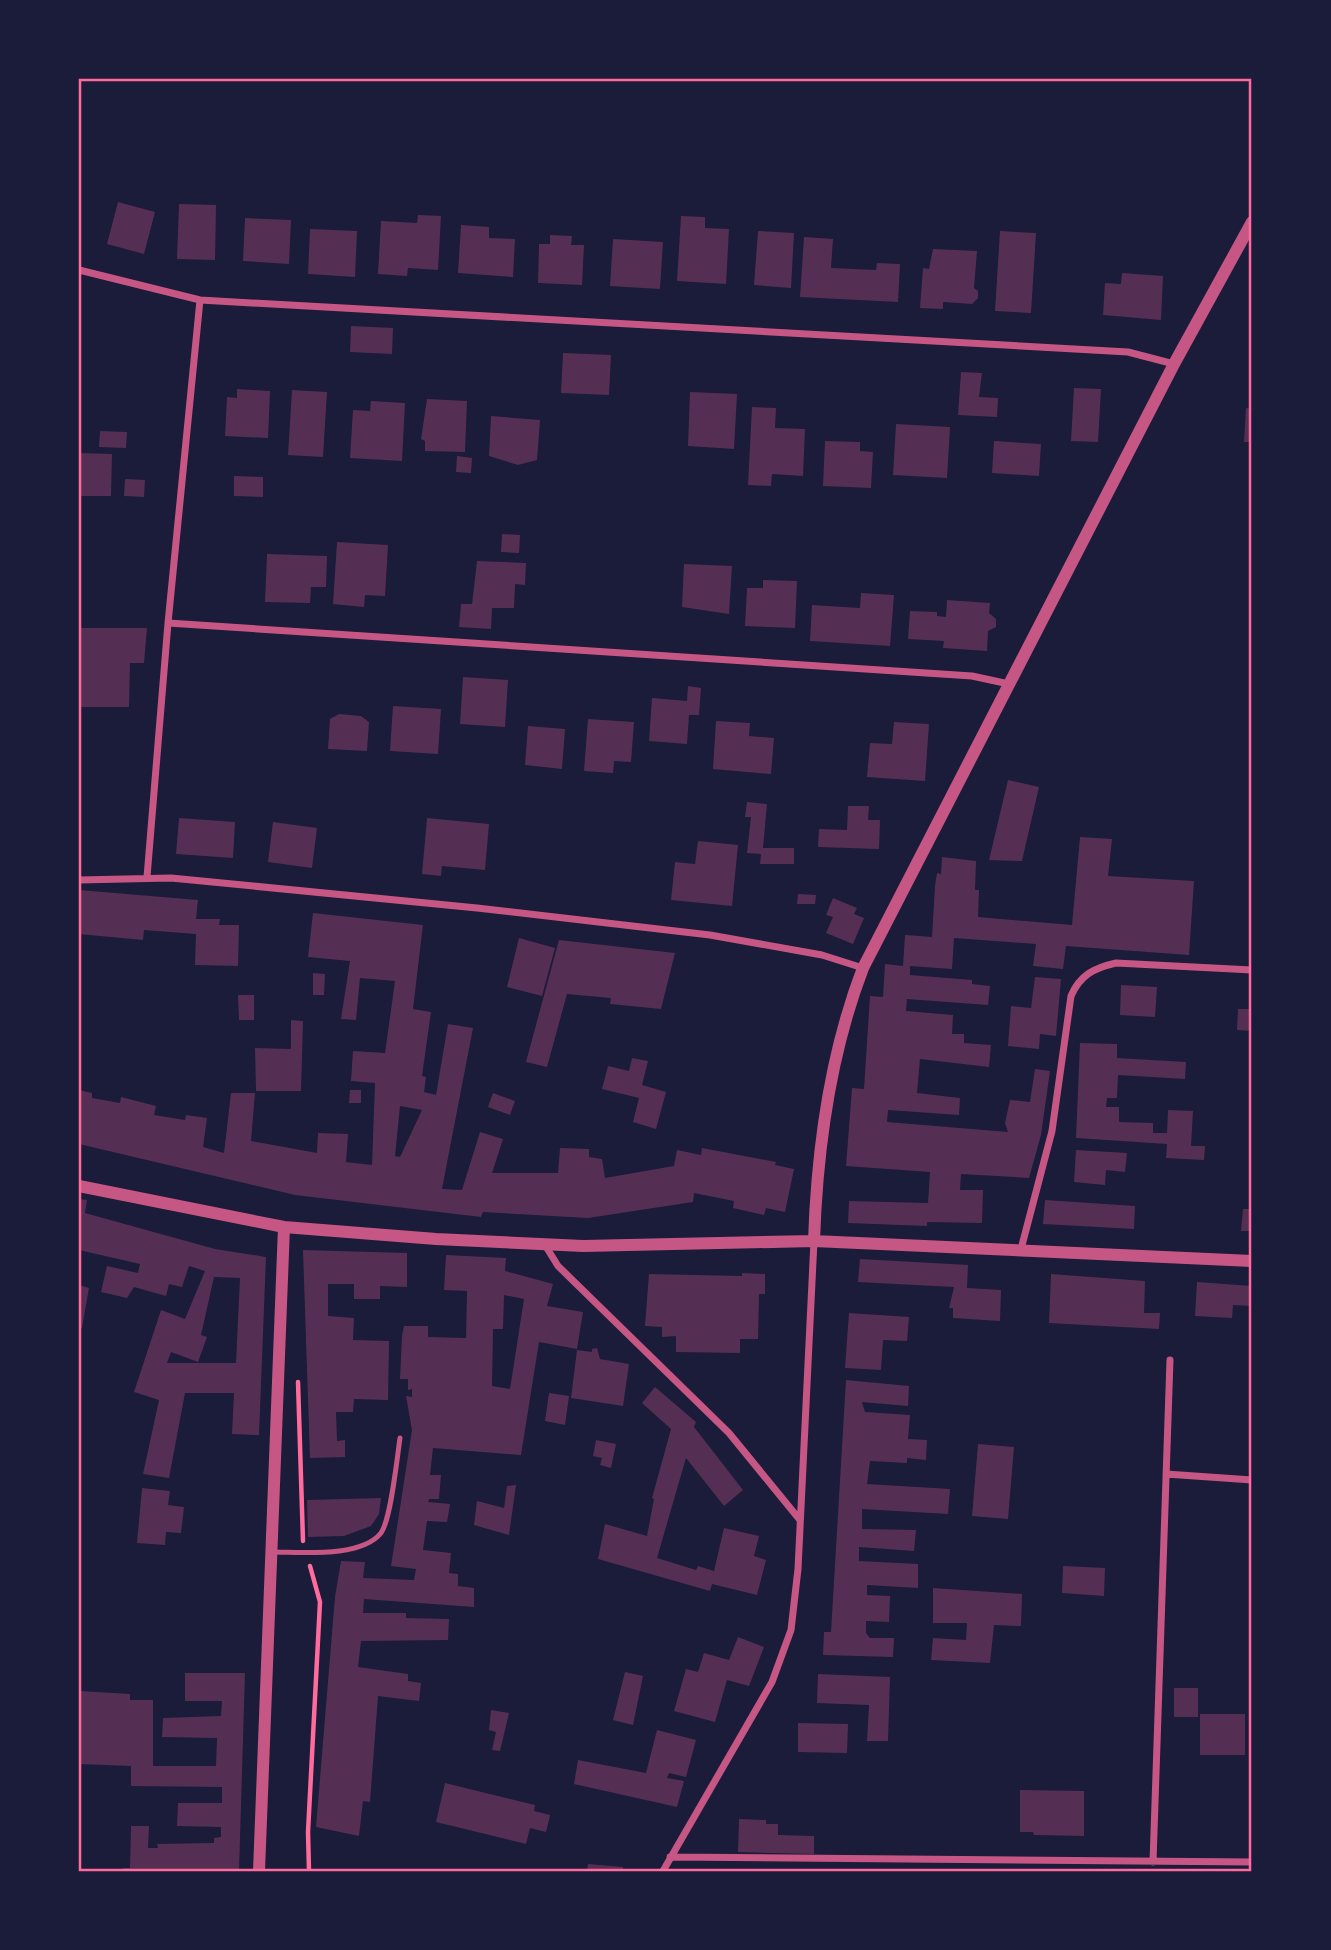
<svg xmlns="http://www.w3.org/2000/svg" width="1331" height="1950" font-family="'PT Sans',sans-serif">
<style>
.building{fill:#542f53;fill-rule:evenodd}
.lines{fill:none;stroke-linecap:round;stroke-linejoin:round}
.path{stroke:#ff6b9d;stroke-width:4.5}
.service{stroke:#c65784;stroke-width:5}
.minor{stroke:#c65784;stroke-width:7}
.tertiary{stroke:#c65784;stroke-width:12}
.neatline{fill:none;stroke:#ff6b9d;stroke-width:2.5}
</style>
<rect width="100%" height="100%" fill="#1b1b3a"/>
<path class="building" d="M118,202l37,10 -11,42 -37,-10z
M179,204l37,1 -1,55 -38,-1z
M418,215l23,1 -3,54 -30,-2 -1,8 -29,-2 3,-53 36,2z
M681,216l24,1v11l24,1 -3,55 -49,-3z
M245,218l46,2 -2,44 -46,-3z
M461,225l28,2v11l26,1 -2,38 -55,-4z
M310,229l47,2 -2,46 -47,-3z
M758,231l36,2 -3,55 -37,-3z
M1000,231l36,2 -5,80 -36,-2z
M550,235l22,1 -1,9h13l-2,40 -44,-2 1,-39h11z
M804,237l29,2 -2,29 45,2 1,-7 23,1 -2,38 -98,-5z
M613,239l50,3 -3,47 -50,-3z
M933,249l44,2 -3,37 4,3v7l-6,6 -29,-2v7l-23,-1 3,-40 6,1z
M1122,273l41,3 -2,44 -58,-5 2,-32 16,1z
M351,326l42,2 -1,26 -42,-2z
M563,353l48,2 -2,40 -48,-2z
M961,372l21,1 -3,24 19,1 -1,19 -39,-2z
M1074,388l27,1 -3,53 -27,-1z
M237,389l33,2 -2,47 -43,-2 2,-39 10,1z
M292,390l35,2 -4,65 -35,-2z
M690,392l47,2 -3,55 -46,-3z
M427,399l40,2 -2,51 -40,-1v-10l-4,-2z
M371,401l34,2 -3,58 -52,-3 3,-48 17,1z
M752,407l24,1 -1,20 30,1 -2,47 -31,-2 -1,12 -23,-1z
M1246,408l6,1v33h-8z
M491,416l49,4 -3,40 -19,5 -29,-9z
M896,424l54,3 -3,51 -54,-3z
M100,431l27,1 -1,16 -27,-1z
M825,441l35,1v9l13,1 -2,36 -48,-2z
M994,441l47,3 -2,32 -47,-3z
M79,453l33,1 -1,42h-32z
M457,456l15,2 -1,15 -15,-1z
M234,476l29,1v20l-29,-1z
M125,479l20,1 -1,17 -20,-1z
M502,534l18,1 -1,18 -18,-1z
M337,542l51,3 -3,51 -20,-1 -1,12 -31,-3z
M267,554l60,2 -1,31h-15l-1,16 -45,-1z
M477,561l49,2 -1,22 -10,-1 -1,24h-22l-1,21 -32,-2 2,-23h11z
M684,564l48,2 -3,48 -47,-7z
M763,580l34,1 -2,47 -50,-2 2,-38h16z
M861,593l33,2 -4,51 -80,-5 2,-36 48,3z
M947,600l43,3 -1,10 7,6v8l-8,4 -1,20 -44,-3 1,-7 -36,-2 2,-28 27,1v4l9,1z
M79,628h68l-3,35h-14l-1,44h-50z
M463,677l45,3 -3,47 -45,-3z
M688,686l13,2 -2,27h-10l-2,29 -38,-3 3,-43 35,3z
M393,706l48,3 -3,45 -48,-3z
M339,714l22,2 8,6 -2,29 -39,-2 2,-30z
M588,719l46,3 -3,40 -17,-1 -1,12 -29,-2z
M716,721l34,2 -1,13 25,2 -3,36 -58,-5z
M894,722l35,2 -4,57 -58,-4 3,-34 22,1z
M528,726l37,3 -3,40 -37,-4z
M1008,780l31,7 -17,74 -33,-1z
M747,802l20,2 -4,44h31v16h-34l1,-10 -14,-1 4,-36h-6z
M848,806h21l-1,14h12l-1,29 -61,-2 1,-18 28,1z
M179,818l56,4 -2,36 -57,-4z
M427,818l62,6 -4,46 -43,-4 -1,10 -19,-2z
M273,822l44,6 -5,40 -44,-6z
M1080,837l32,2 -4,37 86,5 -5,74 -123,-9 -3,23 -30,-3 3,-22 -82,-6 -2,31 -42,-3v9l62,5v4l18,2 -2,19 -81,-6 -1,12 47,4 -1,19h12v9l27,2 -2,22 -69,-8 -3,34 43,5 -1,17 -71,-5 -1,12 121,10 -3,-9 5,-23 20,2 5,-33 15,2 -9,64 -12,43 -68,-4 -1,16h23l-1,33 -55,-1v4l-79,-3 1,-22 79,2 2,-31 -84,-6 6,-78 12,1 6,-93 13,1 2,-33 18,2 2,-31 27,2 3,-51 2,-13 4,1 1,-17 34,4 -1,29h4l-1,27 94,8z
M698,841l40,4 -6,61 -61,-6 4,-38 20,2z
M79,890l119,10 -2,19h24l-1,6h20l-1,41 -43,-1 1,-31 -52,-4 -1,10 -64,-6z
M798,894l18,1 -1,9h-18z
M833,898l24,10 -3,6 10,4 -11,26 -27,-11 7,-16 -7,-2z
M313,913l110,12 -10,84 18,3 -9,64 4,1 -2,15 12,3 12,-71 25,4 -31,161 20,1 18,-58 23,7 -11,34h66l2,-25 29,1v8l13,2 3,19 69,-12 3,-16 24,5 1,-7 74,14 -1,3 19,4 -9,43 -19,-4 -2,7 -31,-7 1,-7 -40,-8 -1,9 -105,16 -105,-6 -2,5 -186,-22 -216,-51v-54l13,3v5l28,5 1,-6 35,9 -2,9 31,5 1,-5 21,3 -4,29 21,6 7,-60h24l-4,48 66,12 1,-20 30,1 -2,28 26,3 3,-82 -24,-2 2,-30 32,2 10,-72 -35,-3 -4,42 -15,-1 9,-58 -42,-4zM400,1106l22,4 -22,47 -5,-1z
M519,938l36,10 -13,48 -35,-9z
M559,940l116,13 -14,56 -51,-5 1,-6 -44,-4 -20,73 -21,-5z
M313,973l12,1 -1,21h-11z
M1035,977l26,2 -5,57 -16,-2 -1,15 -31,-3 3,-40 20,2z
M1121,985l36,2 -2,30 -35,-2z
M238,995h16v25h-15z
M1238,1009h14l-1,22 -14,-1z
M291,1020l12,1 -2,70h-45l-1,-43 36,1z
M1080,1043l37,1v14l69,4 -1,17 -67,-4 -1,23h-10l-1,9h13v15l34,1v10h14l1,-23 25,1 -2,35h14l-1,14 -38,-2 1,-14 -91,-6z
M632,1058l16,3 -6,24 24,7 -10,37 -23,-7 6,-24 -37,-9 6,-23 21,5z
M350,1090h11v13h-12z
M493,1093l22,8 -5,14 -22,-8z
M1076,1150l51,3 -2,19 -19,-2 -1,15 -31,-3z
M79,1199l8,1 -2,13 130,36 51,8 -7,178 -27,-1 2,-41h-49l-16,85 -26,-4 16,-74 -25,-8 27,-82 24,9 20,-48 -16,-5 -7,21 -13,-3 -3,12 -32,-9 -7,11 -26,-6 6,-26 31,7 2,-9 -61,-14zM214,1277l26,1 -4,85h-69l4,-11 27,10 9,-25 -6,-2z
M1045,1200l90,6 -1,23 -91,-5z
M1243,1209h9v22h-11z
M303,1250l104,3v34l-27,-1v13h-26v-15h-26v32l26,2 -1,22 36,1 -1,59 -34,-1 -1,13h-17l1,29 8,-1v17l-35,1z
M446,1255l60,3 -1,13 48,13 -6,22 36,6 -6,37 -38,-7 -18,113 -88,-7 -3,27h11l-2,24h-10l-1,3 22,2 -3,18 -20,-1 -4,29 28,3 -2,20 9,1v12l16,2v19l-110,-8 -1,14h43v5l43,1 -1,21 -87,1 -3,26 50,7v7l13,2 -2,18 -41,-5 -8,106 -7,-1 -4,35 -43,-9 19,-230 6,-36 24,1 -2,16 51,2 2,-11 -25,-3 21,-136 -6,-34 6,1v-8l-4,1v-11h-8l2,-43 2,-10h24v11l38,1 1,-47 -23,-1zM504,1295l20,4 -14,90 -18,-3 1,-57h10z
M860,1259l108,6 -1,23 34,2 -1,31 -47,-3v-10h-4l5,-21 -96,-5z
M742,1273l23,1v20h-6l-1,45h-18v14l-64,-1v-16l-14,1v-10l-17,-1 4,-52 93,2z
M1051,1274l94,7 -1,32h16l-1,16 -110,-6z
M1197,1282l55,4v20l-19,-1 -1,13 -37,-2z
M79,1285l10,3 -7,40 -3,-1z
M849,1313l60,4 -2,24 -24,-1 -2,30 -36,-2z
M597,1348l3,11 29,5 -6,42 -52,-8 6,-48 15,2v-3z
M846,1380l63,6 -1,20 -46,-4 3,10 45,3 -2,24 19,1 -1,20 -19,-2v5l-37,-2 -3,23 83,5 -2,25 -86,-5v20l54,1 -2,21 -55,-4v14l59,3v24l-51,-3v10l23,1 -1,26 -23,-1v12l4,5h24l-1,19 -70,-2 1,-23h7z
M655,1387l41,35 -2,5 49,63 -19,16 -38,-48 -29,100 39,12 2,-4 16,5 10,-43 35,8 -5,20 12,4 -9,35 -45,-11 -2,7 -112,-32 7,-35 42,12 7,-37 -2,-1 19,-69 -29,-26z
M549,1393l20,3 -4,29 -20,-4z
M596,1440l20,4 -5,24 -11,-3 2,-7 -9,-2z
M978,1444l36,3 -6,72 -36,-3z
M516,1485l-7,50 -35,-10 3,-24 27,7 3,-22z
M142,1488l28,3 -2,14 16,2 -3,26 -15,-1 -1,13 -28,-2z
M381,1498l-2,16 -8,12 -27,10 -36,1 -1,-37z
M1063,1566l42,2 -1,28 -42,-3z
M933,1588l89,6 -1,32 -27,-1 -4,38 -59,-3 2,-22 33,2 1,-17h-34z
M738,1637l26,10 -15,39 -22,-6 -12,42 -41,-11 12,-42 12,3 6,-19 25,7z
M625,1672l18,4 -10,49 -20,-5z
M185,1673h60l-6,198h-116v-3h7l1,-42h18l-1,22h10l-1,-4 57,-1v-5l7,-1v-10l-44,-1 1,-23h44v-16l-91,-1v-20l-52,-2v-73l51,3v6h23v66h63l1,-28 -55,-1 1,-19 58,-2 1,-15h-37z
M818,1674l72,3 -2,64h-21l2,-36 -52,-2z
M1174,1688h24v29h-24z
M491,1710l18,3 -9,38 -8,-1 4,-18 -7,-2z
M1200,1714h45v41h-45z
M798,1723l50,1 -1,29 -49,-1z
M657,1730l39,10 -10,37 -17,-4 -2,5 17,3 -7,26 -103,-23 4,-24 68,13z
M445,1783l90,22 -1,6 16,4 -4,17 -16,-4 -4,16 -90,-22z
M1020,1790l64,1v45l-50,-1 -1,-3h-13z
M739,1819l27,1v4h12v11l36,1v18l-76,-2z
M588,1864l35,3v4h-36z"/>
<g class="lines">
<path class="path" d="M298,1382l5,159
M309,1871l-1,-39 12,-230 -10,-36"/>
<path class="service" d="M272,1552c29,0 89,6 109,-19 10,-14 16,-75 19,-95"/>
<path class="minor" d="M79,270l121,30 928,52 46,12
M168,623l804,53 37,8
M147,877l21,-254 32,-323
M79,880l92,-2 306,30 233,27 112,20 41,13
M545,1245l13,21 171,167 71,87
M1021,1249l31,-118 19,-135c9,-21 23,-28 45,-33l136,7
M1166,1474l86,6
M670,1857l582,5
M1153,1862l17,-502
M663,1871l109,-189 19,-52 7,-61 16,-328"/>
<path class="tertiary" d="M79,1186l205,41 152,12 147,7 231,-5 438,20
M814,1241c3,-92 16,-187 49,-273l311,-604 78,-142
M259,1871l25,-644"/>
</g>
<rect width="1331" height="1950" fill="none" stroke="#1b1b3a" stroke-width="161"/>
<rect x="80" y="80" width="1170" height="1790" class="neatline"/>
</svg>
